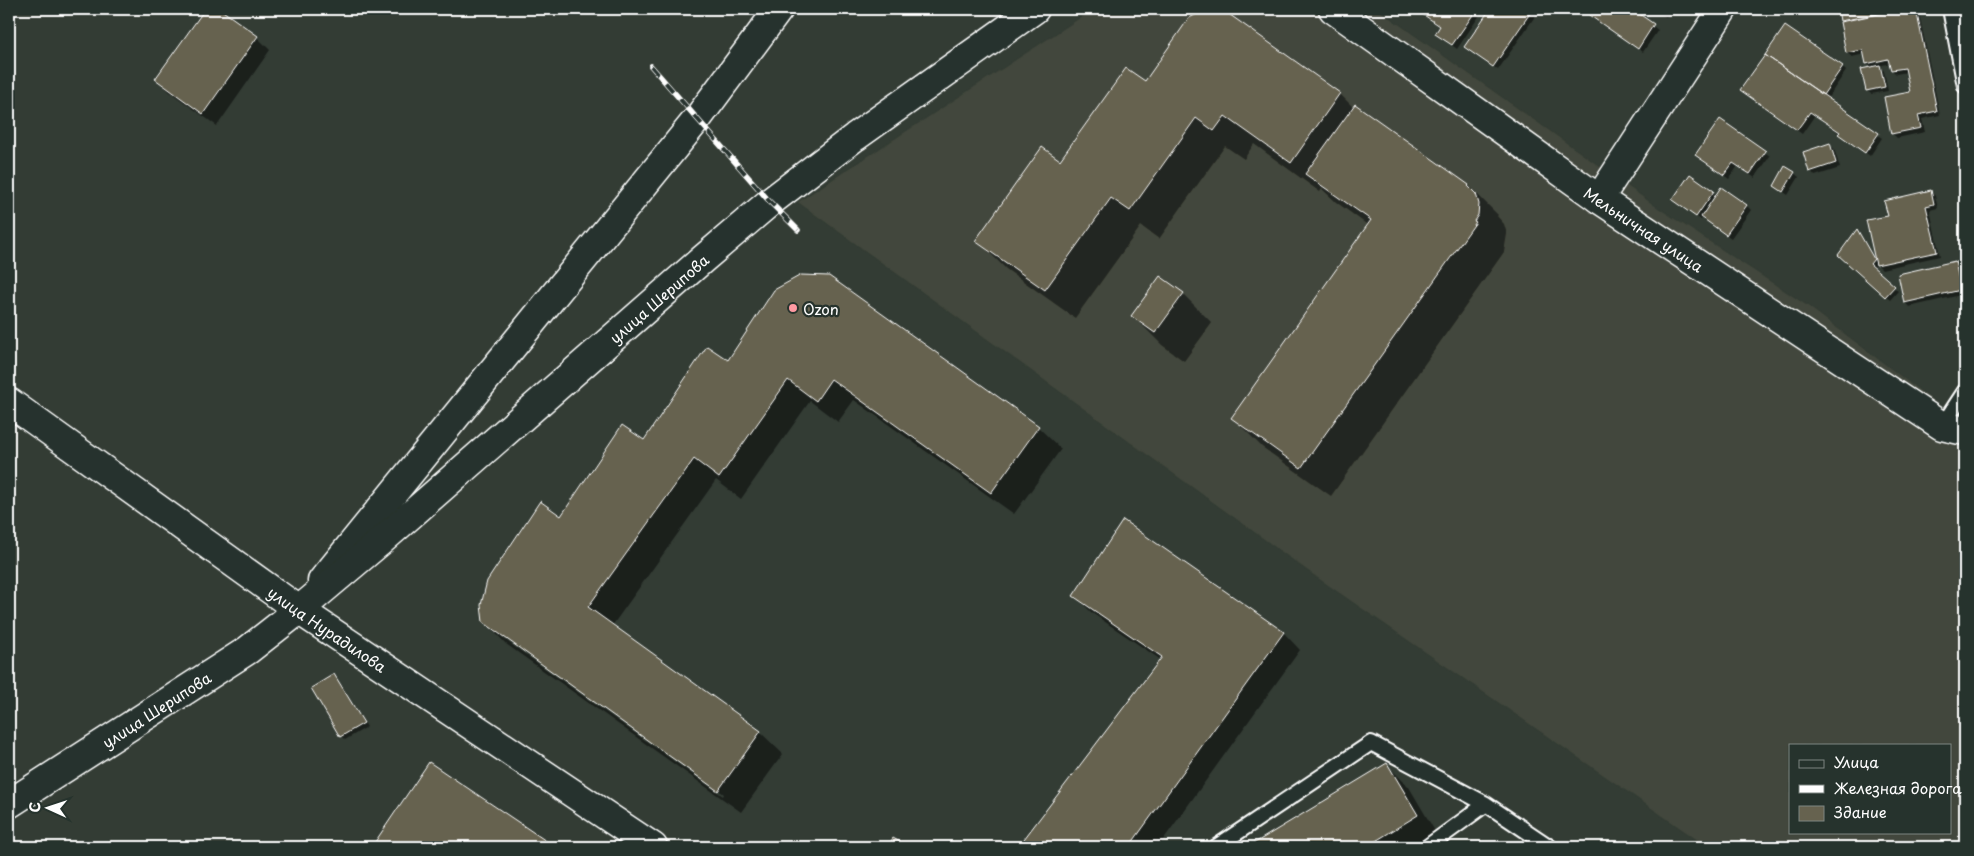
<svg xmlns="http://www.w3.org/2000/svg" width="1974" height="856" font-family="'Playpen Sans',sans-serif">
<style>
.built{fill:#42473c;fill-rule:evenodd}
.shadow{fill:#0007;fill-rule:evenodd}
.building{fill:#66624f;stroke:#fff}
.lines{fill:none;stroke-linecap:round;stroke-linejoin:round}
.lane-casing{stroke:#fff;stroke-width:18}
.street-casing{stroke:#fff;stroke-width:31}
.secondary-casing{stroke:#fff;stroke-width:31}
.lane{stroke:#26332d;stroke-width:14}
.street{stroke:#26332d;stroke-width:28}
.secondary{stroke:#26332d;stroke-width:28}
.rail-casing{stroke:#fff;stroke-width:5.5}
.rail{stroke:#26332d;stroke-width:4;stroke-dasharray:11;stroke-linecap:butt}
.poi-dot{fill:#ff9aa2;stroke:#26332d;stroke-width:2}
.labels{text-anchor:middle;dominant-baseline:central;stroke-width:4.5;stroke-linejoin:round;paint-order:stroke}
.street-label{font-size:15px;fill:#fff;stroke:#26332d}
.poi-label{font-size:15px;fill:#fff;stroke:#26332d;text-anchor:start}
</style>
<rect width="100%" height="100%" fill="#333c34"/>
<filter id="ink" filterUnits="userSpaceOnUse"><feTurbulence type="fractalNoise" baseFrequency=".02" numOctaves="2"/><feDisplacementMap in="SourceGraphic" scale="10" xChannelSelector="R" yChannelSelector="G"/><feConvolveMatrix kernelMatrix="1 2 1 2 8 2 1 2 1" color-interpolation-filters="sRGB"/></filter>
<g filter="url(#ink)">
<path class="built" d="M1094,9h283l281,199 151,99 156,118v422h-257l-390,-269 -520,-376zM1790,745h160v87h-160z"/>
<path class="shadow" d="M206,9h12l39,28 13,13 -53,76 -47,-34 -14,-13z
M1415,9h69l-27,40 -21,-16 5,-6z
M1492,9h43l3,3 -40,58 -32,-24z
M1595,9h35l28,21 -15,22 -48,-33 -5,-4z
M1654,9h18l-6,8z
M1838,9h40l2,6 15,-3 -1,-3h24l22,106 -18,4 3,13 -28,6 -5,-5 19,-40 -4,-21 -11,2 -4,-4 -2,-7 -11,3 5,5 4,20 -17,3 -4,-4 5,-22 -5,-5 -2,-9 -13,3 -5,-4z
M1226,13l114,81 14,14 1,-3 114,81 29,29 -1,1 7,8 3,10 -3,18 -173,244 -69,-49 -29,-29 136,-192 -33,-24 -14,-13 -2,3 -66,-48 -10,15 -19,-13 -66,93 -18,-13 -66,92 -69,-49 -29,-29 168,-157z
M1842,67l4,4 -19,28 55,39 -12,18 -55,-41 -13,19 -60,-44z
M1720,120l50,36 -15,22 -17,-12 -9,13 -32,-24z
M1829,144l5,5 6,19 -25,8 -4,-5z
M1794,173l5,4 -11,18 -13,-9z
M1690,176l27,19 29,10 5,5 -20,28 -28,-20 -2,2 -27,-20z
M1931,191l4,5 3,12 -8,2 10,46 -58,13 -5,-5 -4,5 25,22 -8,9 -46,-41 13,-28 19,30 13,-44z
M1954,263l5,4 6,27 -56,13 -4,-5z
M775,291l263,136 23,22 -47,65 -160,-114 -16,22 -28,-21 -69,98 -25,-19 -104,146 148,106 23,22 -42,58 -235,-168 -22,-23 78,-103 82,-76 84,-81zM504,636l220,158 -1,2 -219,-157z
M1183,294l29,29 -28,38 -22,-16 -29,-29z
M1075,596l209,37 16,17 -142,197h-138l141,-187 -69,-47z
M334,675l33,52 -22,13 -4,-4z
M430,764l123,83h-170l-6,-6z
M1387,765l22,22 30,51 -15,9h-173z"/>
<path class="building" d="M205,9h15l38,27 -55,78 -48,-35z
M1215,9l11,3 114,81 -49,70 -66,-47 -11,15 -18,-13 -66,93 -19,-13 -66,92 -70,-49 67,-94 18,13 66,-92 19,13 44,-63 16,-8z
M1415,9h62l-25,36 -17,-11 5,-8z
M1490,9h43l-40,58 -29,-20z
M1593,9h39l22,15 -16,25 -49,-34z
M1838,9h38l1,5 -37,7z
M1893,9h23l21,102 -19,4 3,13 -30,6 -7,-37 26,-5 -5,-24 -14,2 -3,-11 -22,5 -3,-14 -17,3 -6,-31 53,-11z
M1785,26l58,40 -20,29 -58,-40z
M1765,55l114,78 -14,20 -27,-19 2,-2 -30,-20 -13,18 -57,-40z
M1880,65l5,22 -19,4 -5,-22z
M1355,104l114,81 -1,1 8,8 3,10 -1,11 -4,6 2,1 -175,246 -70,-50 140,-198 -66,-46z
M1720,119l46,32 -16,23 -17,-11 -9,12 -29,-20z
M1830,143l6,20 -27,9 -6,-20z
M1785,166l10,6 -12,20 -9,-6z
M1690,174l24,17 -18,26 -24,-17z
M1721,187l26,18 -21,30 -25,-18z
M1931,190l3,14 -8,2 11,46 -61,13 -10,-45 22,-4 -4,-15z
M1857,229l17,30 -4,5 25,22 -10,11 -47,-42z
M1955,261l6,29 -57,13 -6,-29z
M801,275l28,1 210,150 -48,67 -160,-114 -15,22 -28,-21 -69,98 -25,-19 -106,148 173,124 -43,60 -235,-169 -2,-17 6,-24 53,-80 21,15 61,-91 22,15 63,-94 21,14 46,-70z
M1160,276l24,17 -29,40 -24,-17z
M1123,520l161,112 -155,215h-111l144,-190 -89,-61z
M334,674l30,49 -24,14 -29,-49z
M429,762l126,85h-171l-9,-5z
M1387,763l31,52 -52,32h-118z
M893,838l16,9h-22z"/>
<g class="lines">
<defs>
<path id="lane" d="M1950,9l15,77
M1942,426l23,-35
M1216,847l155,-104 115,61
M1427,847l59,-43 64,43"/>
<g id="street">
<path id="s1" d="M1333,9l266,190 343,227 23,5"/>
<path d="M1599,199l124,-190"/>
<path d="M322,581l376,-463 81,-109"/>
</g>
<g id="secondary">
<path id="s2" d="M9,402l290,208 354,237"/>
<path id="s3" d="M9,804l239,-154 51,-40 82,-69 322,-282 67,-57 85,-65 180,-128"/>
</g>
</defs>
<use href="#lane" class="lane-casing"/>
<use href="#street" class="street-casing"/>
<use href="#secondary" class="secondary-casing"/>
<use href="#lane" class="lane"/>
<use href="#street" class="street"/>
<use href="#secondary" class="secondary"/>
<defs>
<path id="rail" d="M651,66l119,136 28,28"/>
</defs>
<use href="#rail" class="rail-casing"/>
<use href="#rail" class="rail"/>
</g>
</g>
<circle class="poi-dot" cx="793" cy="308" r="5"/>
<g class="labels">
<g class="street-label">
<text stroke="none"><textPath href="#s1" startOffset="381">Мельничная улица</textPath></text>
<text stroke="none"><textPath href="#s3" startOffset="825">улица Шерипова</textPath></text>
<text stroke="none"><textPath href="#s2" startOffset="391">улица Нурадилова</textPath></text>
<text stroke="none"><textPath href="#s3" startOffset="175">улица Шерипова</textPath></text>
</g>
<g class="poi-label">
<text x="803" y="308">Ozon</text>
</g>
</g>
<rect width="1974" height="856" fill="none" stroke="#26332d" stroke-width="30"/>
<rect x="15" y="15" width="1944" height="826" fill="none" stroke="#fff" stroke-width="2" filter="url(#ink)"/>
<rect x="1789" y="744" width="162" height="90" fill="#26332d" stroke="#7d8581"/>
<rect x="1799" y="760" width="25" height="8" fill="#26332d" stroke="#7d8581"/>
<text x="1834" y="768" font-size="15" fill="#ffffff">Улица</text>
<rect x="1799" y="785" width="25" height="8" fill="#ffffff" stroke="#7d8581"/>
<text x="1834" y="794" font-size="15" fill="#ffffff">Железная дорога</text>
<rect x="1799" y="806" width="25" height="15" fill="#66624f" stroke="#7d8581"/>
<text x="1834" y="818" font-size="15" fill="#ffffff">Здание</text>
<g transform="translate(48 808) rotate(273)" stroke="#26332d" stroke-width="4" paint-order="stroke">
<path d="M0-4L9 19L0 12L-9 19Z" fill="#ffffff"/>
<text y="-8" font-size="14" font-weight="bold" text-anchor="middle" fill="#ffffff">С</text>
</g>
</svg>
